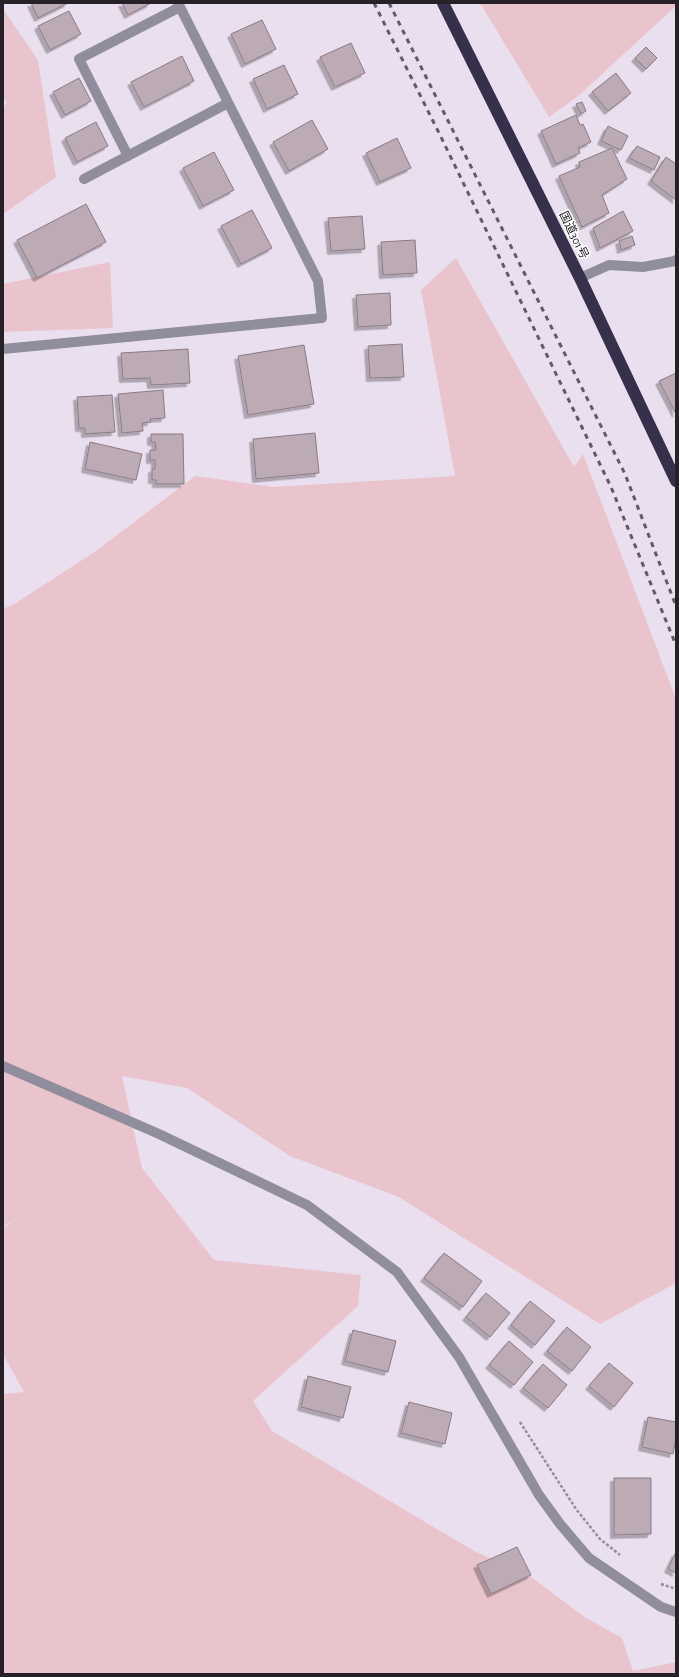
<svg xmlns="http://www.w3.org/2000/svg" width="679" height="1677" font-family="'Alegreya Sans','Noto Sans JP',sans-serif">
<style>
.green{fill:#eac4cc}
.building{fill:#bcaab5;stroke:#8a7a84;filter:url(#shadow)}
.lines{fill:none;stroke-linecap:round;stroke-linejoin:round}
.path{stroke:#958d98;stroke-width:2.5;stroke-dasharray:3 2;stroke-linecap:butt}
.minor{stroke:#908d9d;stroke-width:10}
.highway{stroke:#36304c;stroke-width:12}
.rail{stroke:#615b64;stroke-width:3;stroke-dasharray:5 5;stroke-linecap:butt}
.labels{text-anchor:middle;dominant-baseline:central;stroke-width:3.5;stroke-linejoin:round;paint-order:stroke}
.street-label{font-size:12px;fill:#252127;stroke:#fff}
</style>
<defs>
<filter id="shadow"><feDropShadow dx="-3.5" dy="3.5" stdDeviation="0" flood-color="#0004"/></filter>
</defs>
<rect width="100%" height="100%" fill="#eadfef"/>
<path class="green" d="M480,3h196v3l-99,91 -28,20z
M3,9l35,51 18,117 -53,37v-105l4,-7 -4,-4z
M456,258l118,209 9,-13 93,245v584l-76,41 -201,-127 -109,-41 -103,-68 -65,-12 20,92 72,92 147,15 -3,31 -105,95 19,30 202,120 56,25 53,40 39,22 11,33 43,-9v12h-673v-280l21,-2 -21,-38v-126l11,-7 -11,5v-617l13,-6 80,-52 99,-75 78,11 182,-11 -34,-186z
M110,262l3,66 -110,4v-48z"/>
<path class="building" d="M31,3h37l-30,15z
M122,3h29l-23,12z
M69,11l12,23 -31,16 -12,-24z
M262,20l14,29 -31,15 -14,-30z
M351,43l14,30 -30,14 -15,-30z
M646,47l11,11 -11,11 -11,-11z
M182,56l12,25 -50,26 -13,-25z
M284,65l14,29 -31,15 -14,-30z
M616,73l15,20 -23,18 -16,-19z
M79,78l12,23 -26,14 -12,-23z
M582,102l4,9 -5,3 -5,-10z
M576,115l4,10 3,-1 8,18 -13,6 2,5 -24,11 -15,-33z
M312,120l16,29 -39,22 -16,-29z
M96,122l12,24 -31,16 -12,-24z
M608,126l20,10 -7,14 -20,-9z
M397,138l14,30 -31,14 -14,-29z
M637,146l23,11 -6,13 -25,-12z
M612,148l15,31 -25,16 7,18 -27,14 -23,-51 21,-9 -1,-5z
M214,152l20,38 -31,16 -20,-38z
M666,157l10,7v36l-25,-19z
M86,204l20,38 -69,36 -20,-38z
M252,210l20,38 -31,16 -20,-38z
M623,211l10,20 -33,17 -7,-20z
M362,216l3,33 -34,2 -3,-33z
M632,236l3,9 -14,5 -2,-9z
M415,240l2,33 -34,2 -2,-33z
M390,293l1,32 -33,2 -2,-32z
M402,344l2,33 -34,1 -2,-32z
M304,345l10,59 -66,11 -10,-59z
M188,349l2,34 -39,2 -1,-7 -27,1 -2,-26z
M676,373v41l-17,-33z
M163,390l2,28 -15,1 1,3 -9,1 1,8 -21,2 -4,-39z
M112,395l3,37 -30,2v-6h-6l-2,-31z
M315,433l4,40 -63,6 -3,-40z
M151,434h32l1,50h-28v-4h-4v-11h3v-9h-5v-10h6l-1,-8h-4z
M90,442l52,12 -6,26 -51,-11z
M444,1253l38,28 -19,26 -39,-29z
M486,1293l24,20 -20,24 -24,-20z
M530,1301l25,20 -20,24 -24,-20z
M567,1327l24,20 -19,24 -25,-20z
M353,1330l43,11 -8,31 -43,-11z
M509,1341l24,21 -19,23 -25,-20z
M609,1363l24,20 -19,24 -25,-21z
M543,1364l24,21 -19,23 -25,-20z
M308,1376l43,11 -8,31 -42,-11z
M409,1402l43,11 -7,31 -44,-11z
M648,1417l28,5v16l-3,16 -31,-7z
M614,1478h37v56l-37,1z
M517,1547l14,28 -40,19 -14,-29z
M676,1552v21l-8,-4z"/>
<g class="lines">
<path class="path" d="M520,1422l56,87 24,30 20,16
M661,1584l15,5"/>
<path class="minor" d="M128,156l-49,-97 101,-52
M84,179l144,-76
M580,278l29,-13 34,2 32,-6 1,-1
M3,349l319,-31 -4,-37 -140,-278
M3,1066l156,68 148,71 90,67 62,85 80,138 21,29 29,34 72,49 15,5"/>
<path class="highway" d="M443,3l137,275 96,203"/>
<path class="rail" d="M374,3l65,130 172,354 65,158
M389,3l236,471 51,132"/>
</g>
<g class="labels">
<g class="street-label">
<text transform="translate(574 235) rotate(64)">国道301号</text>
</g>
</g>
<rect width="679" height="1677" fill="none" stroke="#252127" stroke-width="8"/>
</svg>
